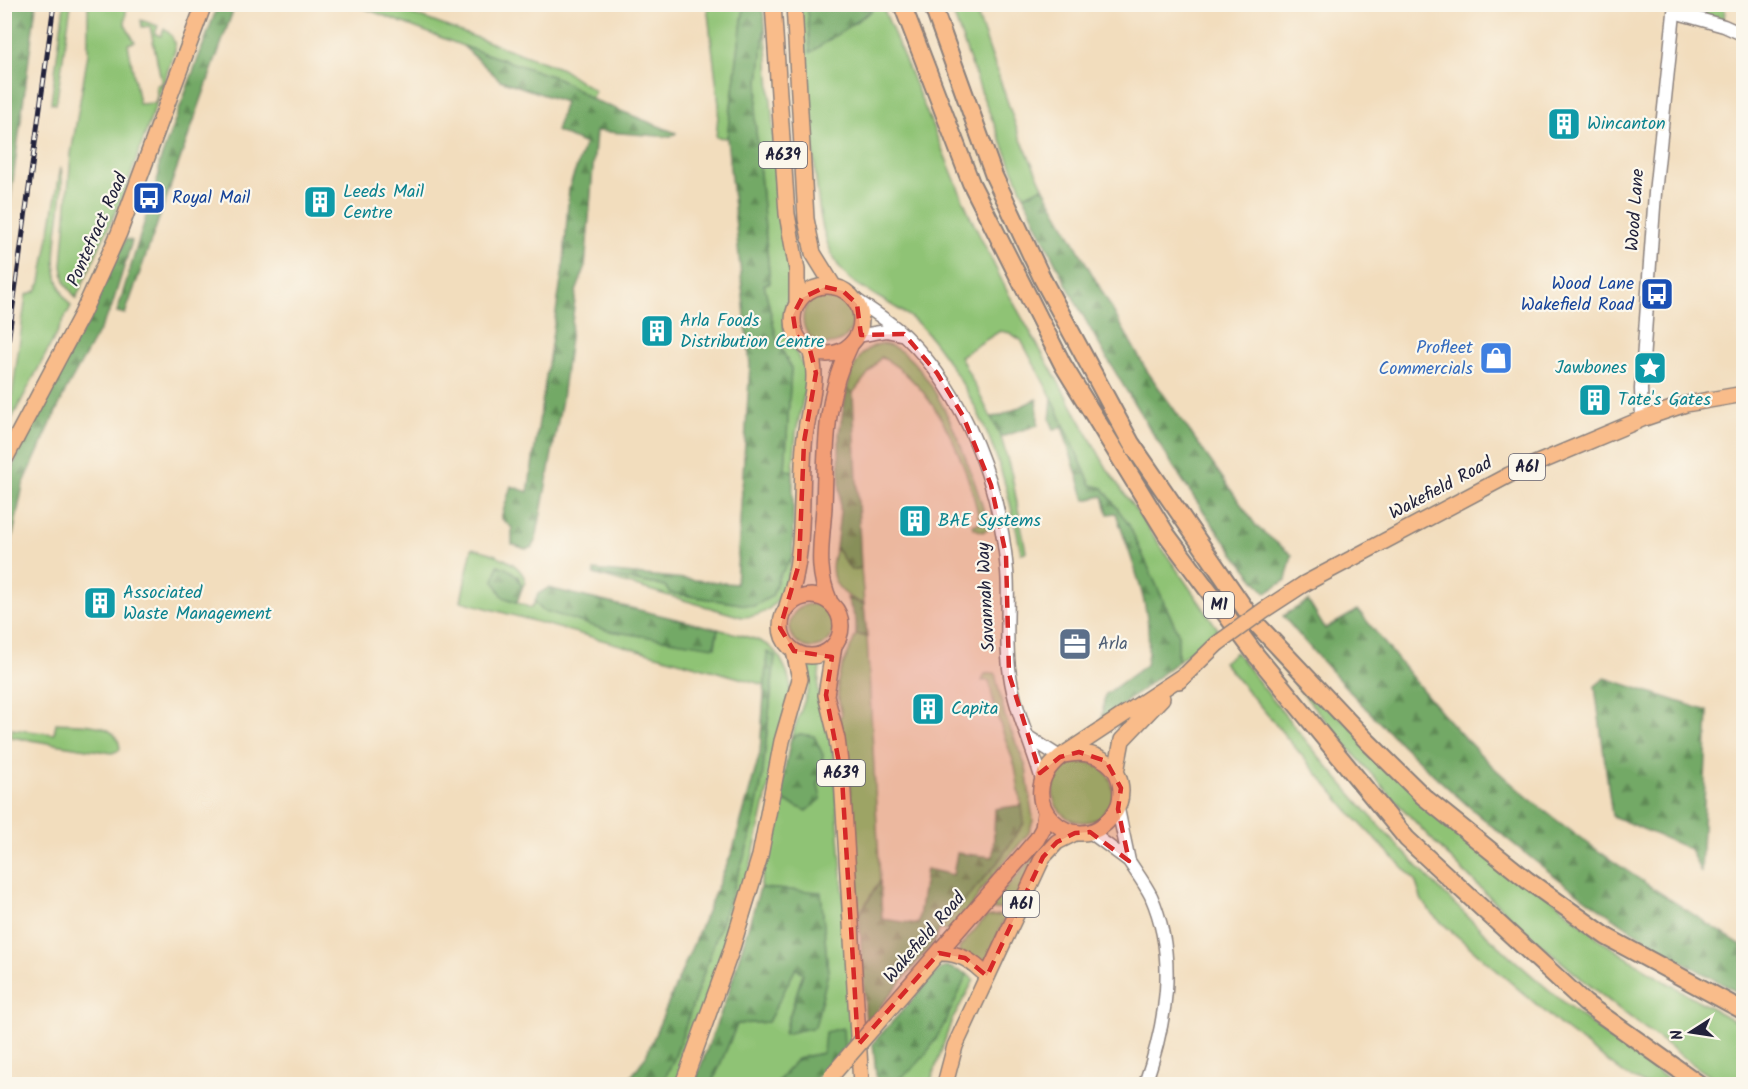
<svg xmlns="http://www.w3.org/2000/svg" width="1748" height="1089" font-family="Kalam,sans-serif">
<style>
.grass{fill:#8fc375;stroke:#587258;stroke-width:1.5}
.forest{fill:url(#forest-firs);stroke:#4a6650;stroke-width:1.5}
.park{fill:url(#park-dots);stroke:#587258;stroke-width:1.5}
.lines{fill:none;stroke-linecap:round;stroke-linejoin:round}
.minor-casing{stroke:#8a807c;stroke-width:15}
.major-casing{stroke:#8a807c;stroke-width:18}
.highway-casing{stroke:#8a807c;stroke-width:20}
.minor{stroke:#fff;stroke-width:12}
.major{stroke:#f9bc8a;stroke-width:15}
.highway{stroke:#f9bc8a;stroke-width:16}
.rail-casing{stroke:#22223b;stroke-width:5}
.rail{stroke:#fbf7ec;stroke-width:3;stroke-dasharray:9;stroke-linecap:butt}
.major-bridge-casing{stroke:#8a807c;stroke-width:18;stroke-linecap:butt}
.major-bridge{stroke:#f9bc8a;stroke-width:15}
.marked{fill:#d62828;fill-opacity:0.2;stroke:#d62828;stroke-width:4.5;stroke-dasharray:12 8;stroke-linejoin:round}
.labels{text-anchor:middle;dominant-baseline:central;stroke-width:4.5;stroke-linejoin:round;paint-order:stroke}
.shield{fill:#fbf7ec;stroke:#636270;stroke-width:1.5}
.shield-label{font-size:16px;font-weight:bold;fill:#22223b}
.culture-label{font-size:18px;fill:#0d838f;stroke:#fbf7ec;text-anchor:start}
.transit-label{font-size:18px;fill:#164399;stroke:#fbf7ec;text-anchor:start}
.street-label{font-size:18px;fill:#22223b;stroke:#fbf7ec}
.shop-label{font-size:18px;fill:#366cbe;stroke:#fbf7ec;text-anchor:end}
.service-label{font-size:18px;fill:#4e5e75;stroke:#fbf7ec;text-anchor:start}
</style>
<defs>
<pattern id="forest-firs" width="22" height="20" patternUnits="userSpaceOnUse" patternTransform="scale(1.5)"><rect width="22" height="20" fill="#73a966"/><path d="M5 1l3.5 6h-7zM16 11l3.5 6h-7z" fill="#5e8955"/></pattern>
<pattern id="park-dots" width="8" height="8" patternUnits="userSpaceOnUse" patternTransform="scale(1.5)"><rect width="8" height="8" fill="#8fc375"/><path d="M2 2h.1M6 6h.1" fill="none" stroke="#7ba766" stroke-width="1.8" stroke-linecap="round"/></pattern>
</defs>
<rect width="100%" height="100%" fill="#fbf7ec"/>
<filter id="ink" filterUnits="userSpaceOnUse"><feTurbulence type="fractalNoise" baseFrequency=".0167" numOctaves="2"/><feDisplacementMap in="SourceGraphic" scale="12" xChannelSelector="R" yChannelSelector="G"/><feConvolveMatrix kernelMatrix="1 2 1 2 8 2 1 2 1" color-interpolation-filters="sRGB"/></filter>
<filter id="wash" filterUnits="userSpaceOnUse"><feTurbulence type="fractalNoise" baseFrequency=".008" numOctaves="4" result="noise"/><feDisplacementMap in="SourceGraphic" scale="24" xChannelSelector="R" yChannelSelector="G"/><feGaussianBlur stdDeviation="1.35" result="paint"/><feColorMatrix in="noise" values="0 0 0 0 0 0 0 0 0 0 0 0 0 0 0 0 0 1.4 0 .05"/><feComposite in="paint" operator="in"/></filter>
<g filter="url(#wash)">
<rect width="100%" height="100%" fill="#f2ddbd"/>
<path class="grass" d="M64,5h7l-15,99 -5,-1z
M88,5h34l4,5 -1,15 10,17 -7,2 11,60 16,-1 2,-7 -1,-11 6,-1 -12,-58 -8,1 -1,-7 17,6 -3,8 6,2 3,-7c8,5 11,11 11,21l-49,139 -50,109 -11,-15 -3,-17 9,-112 17,-100z
M356,5h32l174,64 33,22 -4,8 -31,-20 -97,-33z
M707,5h37l-17,133 -11,-1 3,-32z
M801,5h6l4,47 61,-41 -2,-6h12l88,211 37,75 101,179 110,159 -40,32v-28l-49,-108 -26,-37 -12,-3 -39,-87 -31,-58 -11,-7 -10,-2 -40,25 41,81 11,39 14,76 -5,1c-16,-86 -39,-152 -95,-221 -17,-21 -48,-33 -71,-49 -39,-28 -37,-94 -42,-136l-4,-1z
M950,5h24l45,130 24,52 -19,9 -39,-94z
M765,24l14,182 14,78 -9,30v16l24,45 -12,58 -3,38h-8l6,-103 -14,-28 -13,-56 6,-2 -15,-162z
M61,167c7,47 -23,100 10,139l-63,120 18,-131 10,-4 5,-9z
M803 319a25 25 0 1 1 50 0a25 25 0 1 1-50 0Z
M879,344c53,-1 99,143 110,185l-7,3 -8,-4 -2,-3 8,-2c-12,-57 -44,-139 -99,-166l-28,36 -6,-4c5,-19 11,-39 32,-45z
M472,548c16,3 52,15 53,34l-3,6 -4,-12 -20,-11 -4,16 9,16 28,11 4,-6 7,8 173,37 3,-18c42,12 62,10 73,58l-46,203 -68,194h-15l12,-25 76,-220 12,-59 13,-124 -8,-3 -2,32 -304,-84z
M836,548l15,22 10,-2 3,36c-28,-11 -38,-27 -28,-56z
M793,556c-7,30 -14,61 -51,61l-148,-43 72,12 4,7 84,13 18,-10 7,-20z
M790 626a22 22 0 1 1 44 0a22 22 0 1 1-44 0Z
M856,634l11,3 13,244 -21,34 -11,-148 -9,-50 3,-2c-11,-42 1,-44 14,-81z
M1275,651l46,50 282,241 56,36 84,48v58c-5,0 -13,2 -18,0 -13,-4 -54,-36 -67,-46 -149,-108 -274,-241 -387,-384z
M1236,652c121,160 270,323 440,432h-32l-18,-9 -60,-45 -132,-114 -12,-15 -7,-21 -62,-64 -130,-154z
M820,665l-2,25 15,63 21,284 -10,11 -2,-20 -19,25 -25,5 -22,26h-64l25,-60 31,-2 28,-54 7,5 -19,60 31,-7 13,-53 -7,-80 -61,-5 19,-89 28,12 14,-12 -3,-14 5,-30 -9,-18 -14,-3 -9,4 18,-50 1,-22z
M995,673l10,43 21,51 7,54 -4,12 -48,57 -5,10 -26,32 -10,-3 58,-67 26,-39 -9,-57 -20,-56 -6,-29h-7l3,-7z
M56,723c21,2 63,-4 64,27l-8,3 -101,-16 1,-8 42,5z
M1053 792a30 30 0 1 1 60 0a30 30 0 1 1-60 0Z
M1035,855l3,2 -28,51 -23,2z
M1007,914l-23,51 -25,-13v-4l27,-31z
M967,974l7,6 -23,42 -21,62h-46c39,-9 68,-77 83,-110z"/>
<path class="forest" d="M12,5h24l-31,236 -1,-185z
M218,5h17l-110,309 -8,-2 42,-138v-10z
M744,5h18l3,19 -10,96 15,163 -6,1 13,56 14,28 -6,102 8,1v85l-14,20 -7,20 -18,10 -84,-13 -5,-7 -71,-12v-4l142,14 14,-219 -23,-227z
M807,5h63l2,5 -62,43z
M463,46l97,33 31,20 85,34 -5,4 -75,-6 -11,137 -9,24 -14,107 -26,141 -5,8 -6,1 -13,-5v-16l-11,-10 10,-32 17,6 36,-231 5,-73 16,-44 -29,-13 9,-29 -65,-22z
M1043,187l104,184 110,156 35,28 -6,25 -20,13c-46,-54 -84,-112 -121,-172 -45,-72 -87,-147 -121,-225z
M126,239l6,2 -21,68 -45,81 -43,95 -18,90v-93z
M847,389l6,4 8,175 -10,2 -15,-22 4,-36 -1,-79z
M1052,398l39,87 12,3 26,37 49,108v28l-77,61 4,-27 41,-30c11,-49 -15,-105 -30,-152l-8,1 -5,-18 -18,4 -23,-73 -8,2 -4,-9z
M1037,399l1,26 -37,12 -10,-20 9,-1z
M498,565c14,5 19,8 24,23l-5,14 -14,-5 -9,-16z
M548,588l170,41 -4,18 -105,-16 -67,-21 -7,-8 3,-8z
M847,598l17,6 3,33 -11,-3v-13z
M1308,601l17,28 33,-19c50,62 99,128 161,180 69,58 148,108 224,156v49c-176,-91 -333,-227 -460,-379z
M767,652l8,4 -13,124 -12,59 -76,220 -12,25h-36l20,-28 87,-206 27,-97z
M1605,678l103,33 -7,162 -11,-24 -78,-33 -17,-130z
M800,734l14,2 9,19 -5,30 3,14 -14,12 -28,-12 12,-61z
M1022,805l2,18 -26,39 -58,67 -6,13 -68,82 -7,-109 21,-34 2,38 36,5 8,-55 27,6 4,-22 36,4 2,-48z
M760,888l61,4 7,81 -13,54 -31,7 19,-61 -7,-5 -28,54 -31,2 -25,60h-18l35,-93z
M946,966l21,8c-15,35 -44,111 -90,110l-4,-41 67,-74z
M843,1028l1,20 -33,36h-35l22,-26 25,-5 2,-21z"/>
<path class="park" d="M1684,5h41l-1,16 -41,-11z"/>
</g>
<g filter="url(#ink)">
<g class="lines">
<defs>
<path id="minor" d="M1674,12l50,14 20,9
M851,296c18,13 39,25 55,41 61,59 94,150 101,234 3,34 -3,70 3,104 5,36 22,70 32,105
M857,336l29,-5 14,3
M1642,419l-1,-30 14,-196 20,-189
M1030,738l30,19
M1090,832l39,29 -11,-52
M1129,861c7,11 16,23 22,35 27,62 15,127 -6,188"/>
<path id="major" d="M773,4l14,210 10,56v35
M794,4l12,215 7,34 21,34
M793 320a34 34 0 1 1 68 0a34 34 0 1 1-68 0Z
M4,461l78,-147 37,-81 85,-229
M1304,584l205,-109 133,-56 44,-15 58,-10
M781 626a30 30 0 1 1 60 0a30 30 0 1 1-60 0Z
M830,602c-15,-33 -8,-61 -6,-95 2,-57 0,-110 26,-161
M787,606c19,-52 13,-106 17,-160 2,-34 17,-63 6,-96
M834,646l-8,49 11,44 5,39 19,306
M1179,681l38,-37
M1064,755c26,-6 56,4 57,36 0,10 -2,17 -9,25 -36,48 -105,-16 -52,-59l124,-82
M1116,772l6,-32 40,-42
M939,953c21,-1 34,9 48,23
M891,1007l146,-168 6,-11 2,-15
M683,1084l48,-133 29,-95 22,-115 18,-62 -6,-28
M945,1084l10,-38 88,-189 14,-15 18,-9"/>
<path id="highway" d="M902,4l69,179 92,182 104,170 89,120 151,184 178,164 114,81
M932,4l62,172 49,104 88,163 121,176 115,122 57,56 103,83 80,57 137,74"/>
</defs>
<use href="#minor" class="minor-casing"/>
<use href="#major" class="major-casing"/>
<use href="#highway" class="highway-casing"/>
<use href="#minor" class="minor"/>
<use href="#major" class="major"/>
<use href="#highway" class="highway"/>
<defs>
<path id="rail" d="M4,372l50,-368"/>
</defs>
<use href="#rail" class="rail-casing"/>
<use href="#rail" class="rail"/>
<defs>
<path id="major-bridge" d="M1217,644l47,-34 40,-26
M832,1075l59,-68"/>
</defs>
<use href="#major-bridge" class="major-bridge-casing"/>
<use href="#major-bridge" class="major-bridge"/>
</g>
</g>
<path class="marked" d="M825,287l18,4 14,13 4,31 43,-1 33,39 26,43 28,69 15,70 3,119 31,99 20,-16 19,-5 27,9 15,27 -3,21 11,52 -39,-29 -15,1 -18,9 -14,15 -56,119 -22,-18 -26,-5 -81,92 -16,-267 -16,-83 6,-38 -38,-6 -14,-23 19,-64 5,-122 12,-69 -6,-23 -14,-15 -3,-20 9,-17z"/>
<defs>
<symbol id="building-square" viewBox="-11 -11 22 22"><rect x="-9" y="-9" width="18" height="18" rx="4" fill="#0f9aa8" stroke="#fbf7ec"/><path d="M-4-6H4V6H1V3H-1V6H-4ZM-2.5-4.3h1.7v1.8h-1.7ZM.8-4.3h1.7v1.8H.8ZM-2.5-1h1.7V.8h-1.7ZM.8-1h1.7V.8H.8Z" fill="#fff"/></symbol>
<symbol id="bus-square" viewBox="-11 -11 22 22"><rect x="-9" y="-9" width="18" height="18" rx="4" fill="#1a4fb4" stroke="#fbf7ec"/><path d="M-5-6H5V4H4V6H2V4H-2V6H-4V4H-5ZM-3.5-4V0h7V-4ZM-3.5 1.2v1.5H-2V1.2ZM2 1.2v1.5H3.5V1.2Z" fill="#fff"/></symbol>
<symbol id="shop-square" viewBox="-11 -11 22 22"><rect x="-9" y="-9" width="18" height="18" rx="4" fill="#3f7fe0" stroke="#fbf7ec"/><path d="M-5-2.5h2.3a2.7 3.5 0 0 1 5.4 0H5L5.5 6h-11ZM-1.5-2.5h3a1.5 2.3 0 0 0-3 0Z" fill="#fff"/></symbol>
<symbol id="sight-square" viewBox="-11 -11 22 22"><rect x="-9" y="-9" width="18" height="18" rx="4" fill="#0f9aa8" stroke="#fbf7ec"/><path d="M0-6L1.8-2.2L6-1.7L2.9 1.2L3.7 5.4L0 3.3L-3.7 5.4L-2.9 1.2L-6-1.7L-1.8-2.2Z" fill="#fff"/></symbol>
<symbol id="office-square" viewBox="-11 -11 22 22"><rect x="-9" y="-9" width="18" height="18" rx="4" fill="#5c6f8a" stroke="#fbf7ec"/><path d="M-6-3h4V-5.5h4V-3h4V5H-6ZM-1-4.5V-3h2v-1.5ZM-6 0V1H6V0Z" fill="#fff"/></symbol>
</defs>
<g fill-rule="evenodd">
<use href="#building-square" x="1545" y="105" width="38" height="38"/>
<use href="#bus-square" x="130" y="179" width="38" height="38"/>
<use href="#building-square" x="301" y="183" width="38" height="38"/>
<use href="#bus-square" x="1638" y="275" width="38" height="38"/>
<use href="#building-square" x="638" y="312" width="38" height="38"/>
<use href="#shop-square" x="1477" y="339" width="38" height="38"/>
<use href="#sight-square" x="1631" y="349" width="38" height="38"/>
<use href="#building-square" x="1576" y="381" width="38" height="38"/>
<use href="#building-square" x="896" y="502" width="38" height="38"/>
<use href="#building-square" x="81" y="584" width="38" height="38"/>
<use href="#office-square" x="1056" y="625" width="38" height="38"/>
<use href="#building-square" x="909" y="690" width="38" height="38"/>
</g>
<g class="labels">
<g class="shield">
<rect x="759" y="142" width="48" height="26" rx="4.5"/>
<rect x="1509" y="454" width="36" height="26" rx="4.5"/>
<rect x="1204" y="592" width="30" height="26" rx="4.5"/>
<rect x="817" y="760" width="48" height="26" rx="4.5"/>
<rect x="1003" y="891" width="36" height="26" rx="4.5"/>
</g>
<g class="shield-label">
<text x="783" y="155">A639</text>
<text x="1527" y="467">A61</text>
<text x="1219" y="605">M1</text>
<text x="841" y="773">A639</text>
<text x="1021" y="904">A61</text>
</g>
<g class="culture-label">
<text x="1587" y="124">Wincanton</text>
<text x="343" y="192">Leeds Mail<tspan x="343" dy="21">Centre</tspan></text>
<text x="680" y="321">Arla Foods<tspan x="680" dy="21">Distribution Centre</tspan></text>
<text x="1627" y="368" text-anchor="end">Jawbones</text>
<text x="1618" y="400">Tate's Gates</text>
<text x="938" y="521">BAE Systems</text>
<text x="123" y="593">Associated<tspan x="123" dy="21">Waste Management</tspan></text>
<text x="951" y="709">Capita</text>
</g>
<g class="transit-label">
<text x="172" y="198">Royal Mail</text>
<text x="1634" y="284" text-anchor="end">Wood Lane<tspan x="1634" dy="21">Wakefield Road</tspan></text>
</g>
<g class="street-label">
<text transform="translate(1636 210) rotate(-86)">Wood Lane</text>
<text transform="translate(98 230) rotate(-66)">Pontefract Road</text>
<text transform="translate(1441 489) rotate(-28)">Wakefield Road</text>
<text transform="translate(987 597) rotate(-93)">Savannah Way</text>
<text transform="translate(925 938) rotate(-49)">Wakefield Road</text>
</g>
<g class="shop-label">
<text x="1473" y="348">Profleet<tspan x="1473" dy="21">Commercials</tspan></text>
</g>
<g class="service-label">
<text x="1098" y="644">Arla</text>
</g>
</g>
<rect width="1748" height="1089" fill="none" stroke="#fbf7ec" stroke-width="24"/>
<g transform="translate(1691 1032) rotate(258)" stroke="#fbf7ec" stroke-width="4.5" paint-order="stroke">
<path d="M0-4.5L10 22L0 15L-10 22Z" fill="#22223b"/>
<text y="-9" font-size="16" font-weight="bold" text-anchor="middle" fill="#22223b">N</text>
</g>
</svg>
